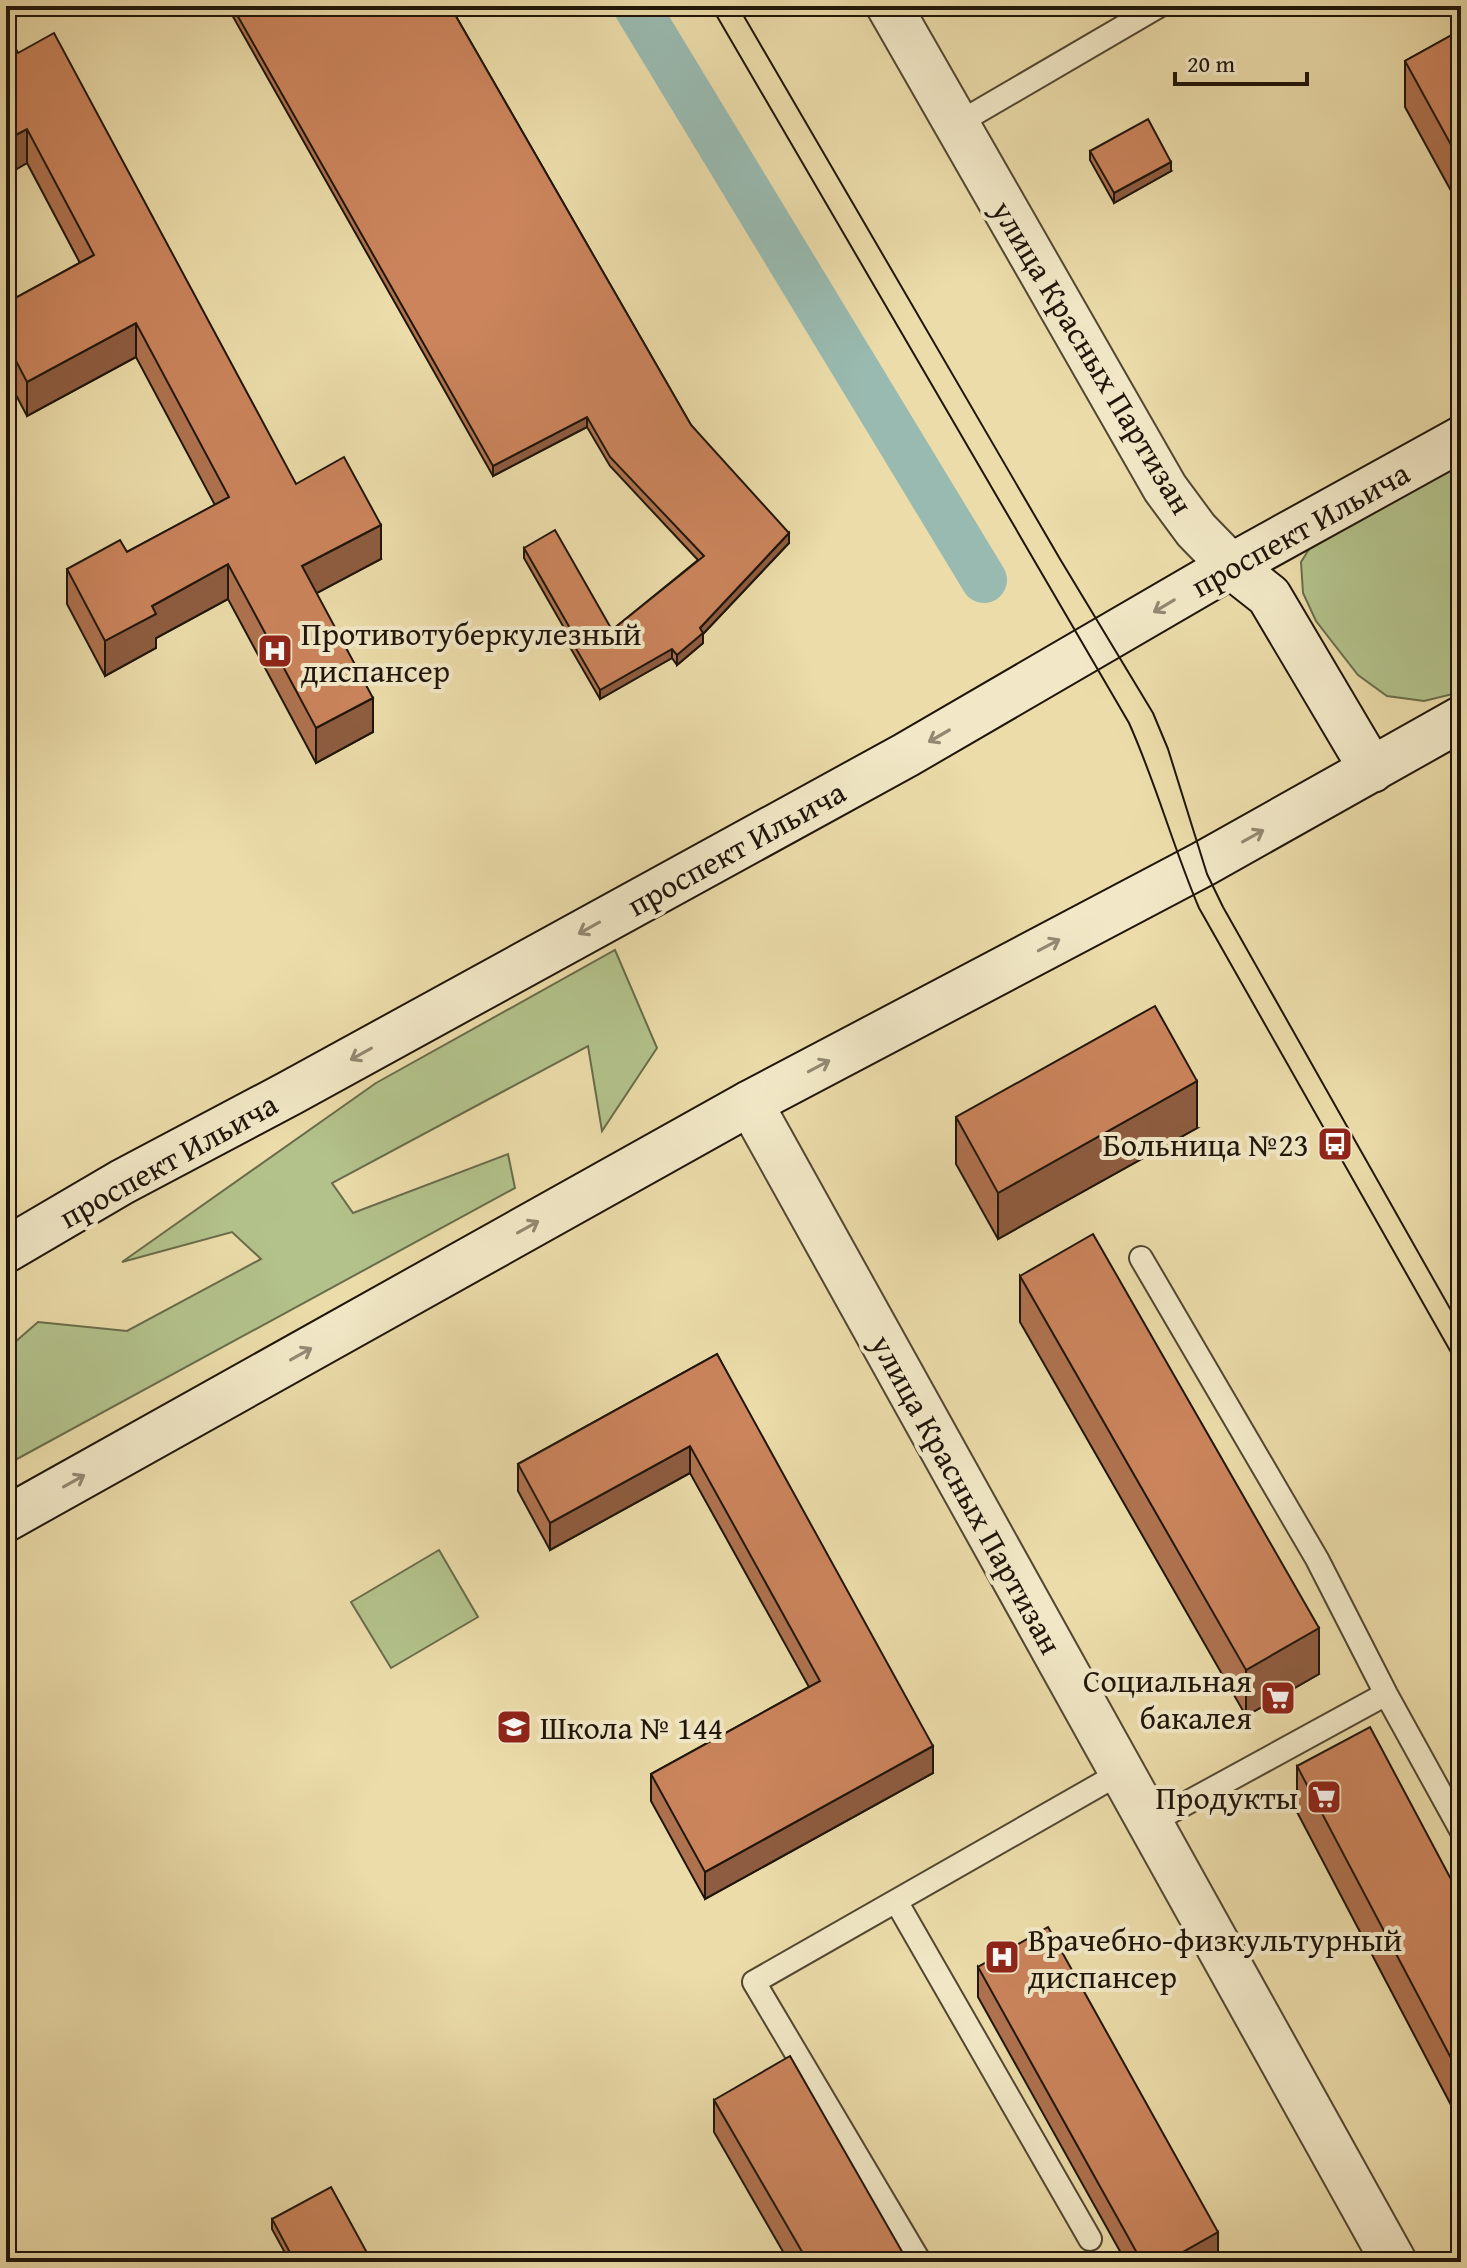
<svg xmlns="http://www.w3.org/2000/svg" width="1467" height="2268" font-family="'Gentium Book Plus',serif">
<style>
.green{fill:#b3c28b;stroke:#696c4a;stroke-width:2}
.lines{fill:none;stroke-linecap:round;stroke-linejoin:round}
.canal{stroke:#99bab0;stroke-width:46}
.lane-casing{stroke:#524732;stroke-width:26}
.street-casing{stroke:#524732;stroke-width:48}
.secondary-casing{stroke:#1f150a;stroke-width:48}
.lane{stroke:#f2e8c7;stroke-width:22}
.street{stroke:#f2e8c7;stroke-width:44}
.secondary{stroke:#f2e8c7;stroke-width:44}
.tram{stroke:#1f150a;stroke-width:2}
.wall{fill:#af724f;stroke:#1f150a;stroke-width:2}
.shaded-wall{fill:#8e5c40;stroke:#1f150a;stroke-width:2}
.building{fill:#cb845c;stroke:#1f150a;stroke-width:2}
.oneway{stroke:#938972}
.labels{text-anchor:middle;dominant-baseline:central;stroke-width:8;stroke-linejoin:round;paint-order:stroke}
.street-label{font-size:32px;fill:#1f150a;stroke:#f2e8c7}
.poi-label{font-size:32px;fill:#1f150a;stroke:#f2e8c7;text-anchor:start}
</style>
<rect width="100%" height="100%" fill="#ebdca9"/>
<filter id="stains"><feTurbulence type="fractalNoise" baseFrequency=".0025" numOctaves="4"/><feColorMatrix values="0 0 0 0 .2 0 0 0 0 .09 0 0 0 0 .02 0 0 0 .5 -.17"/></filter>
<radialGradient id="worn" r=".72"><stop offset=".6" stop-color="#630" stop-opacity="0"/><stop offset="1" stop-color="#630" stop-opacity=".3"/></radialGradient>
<path class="green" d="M1461,461v231l-37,9 -37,-5 -29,-21 -42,-54 -13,-28 -2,-31 15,-24z
M615,950l42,98 -55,83 -14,-85 -256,137 21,30 155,-59 7,34 -509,277v-115l32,-28 89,9 134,-72 -29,-27 -110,30 254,-179z
M439,1550l39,67 -87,51 -40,-66z"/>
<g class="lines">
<path class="canal" d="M636,6l348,574"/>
<defs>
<path id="lane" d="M955,125l204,-119
M1141,1258l176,301 69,135 75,136
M1150,1823l236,-129
M896,1901l194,338
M920,2262l-166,-280 368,-210"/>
<path id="street" d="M889,6l276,482 31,42 35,36
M750,1103l644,1159"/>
<path id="secondary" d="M1231,566l38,30 103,174
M6,1250l116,-68 168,-89 616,-338 325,-189 230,-127
M6,1519l744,-416 453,-239 258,-145"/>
</defs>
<use href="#lane" class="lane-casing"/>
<use href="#street" class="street-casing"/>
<use href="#secondary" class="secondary-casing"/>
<use href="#lane" class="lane"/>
<use href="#street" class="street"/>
<use href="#secondary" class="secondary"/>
<path class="tram" d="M711,6l418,717c27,60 44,124 70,185l262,462
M738,6l322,553 93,154 15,36 39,125 16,33 238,421"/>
</g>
<path class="wall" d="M227,6h223l241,419 98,118 -86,91v9l-26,22 -5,-7 -72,41 -33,-57v-9l-43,-75v-10l88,82 86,-70 -88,-94 -23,-39 -94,49z
M1461,30v179l-56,-102v-46z
M6,31l12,22 278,431 85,75 -65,34 57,139 -57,31 -88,-164 -72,39v10l-51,28 -38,-72v-35l60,-17 88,-47 -79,-148 -109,59 -21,-40v-73l74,-40 -53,-100 -21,12z
M1090,151l81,20 -57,32 -24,-43z
M956,1117l241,11 -199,111 -42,-75z
M1020,1276l299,398 -73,42 -226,-394z
M717,1354l216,419 -228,126 -54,-98v-27l158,-87 -119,-214 -140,77 -32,-59v-27z
M1297,1766l164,132v226l-164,-312z
M978,1967l240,295h-92l-148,-265z
M714,2100l194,162h-119l-75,-130z
M272,2219l100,43h-82l-18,-33z"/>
<path class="shaded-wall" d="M1026,6h11l-11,6z
M27,129v34l-21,12v-35z
M1171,162v9l-57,32v-10z
M136,323v34l-109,59v-34z
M587,417v10l-94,49v-10z
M381,525v34l-79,42v-35z
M789,533v10l-86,91v9l-26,22v-10l23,-27z
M228,564v35l-72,39v10l-51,28v-35l47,-35z
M672,649v9l-72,41v-9z
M373,698v34l-57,31v-35z
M1197,1081v47l-199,111v-46z
M690,1446v27l-140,77v-27z
M1319,1628v46l-73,42v-46z
M933,1746v27l-228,126v-27z
M1218,2232v30h-53z"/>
<path class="building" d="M232,6h218l241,419 98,108 -89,95 3,5 -26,22 -5,-6 -72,41 -33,-57 4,-3 -47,-82 31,-18 57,100 92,-74 -94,-99 -23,-40 -94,49z
M1461,30v133l-56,-102z
M6,31l12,22 36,-20 242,451 48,-27 37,68 -79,41 71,132 -57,30 -88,-164 -76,42 4,8 -51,27 -38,-72 53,-29 7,12 102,-55 -93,-174 -109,59 -21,-40v-39l88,-48 -67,-126 -21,11z
M1148,119l23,43 -57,31 -24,-42z
M1155,1006l42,75 -199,112 -42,-76z
M1093,1234l226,394 -73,42 -226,-394z
M717,1354l216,392 -228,126 -54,-98 169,-93 -130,-235 -140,77 -32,-59z
M1370,1727l91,171v179l-164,-311z
M1048,1927l170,305 -53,30h-23l-164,-295z
M790,2056l118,206h-100l-94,-162z
M331,2187l41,75h-77l-23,-43z"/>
<defs><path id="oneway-shaft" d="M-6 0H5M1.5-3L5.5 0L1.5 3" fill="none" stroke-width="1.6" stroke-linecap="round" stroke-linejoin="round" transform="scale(2)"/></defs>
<g class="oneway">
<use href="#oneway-shaft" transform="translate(1164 606) rotate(149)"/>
<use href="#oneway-shaft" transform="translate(939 736) rotate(150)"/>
<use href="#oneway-shaft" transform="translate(1253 836) rotate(-29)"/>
<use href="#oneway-shaft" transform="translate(589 928) rotate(151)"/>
<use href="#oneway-shaft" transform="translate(1049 945) rotate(-28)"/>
<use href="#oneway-shaft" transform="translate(361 1054) rotate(151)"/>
<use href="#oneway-shaft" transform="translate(819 1066) rotate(-28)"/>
<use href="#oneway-shaft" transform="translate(528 1227) rotate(-29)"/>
<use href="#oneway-shaft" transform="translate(301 1354) rotate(-29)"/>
<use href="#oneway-shaft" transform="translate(74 1481) rotate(-29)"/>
</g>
<defs>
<symbol id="hospital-square" viewBox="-11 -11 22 22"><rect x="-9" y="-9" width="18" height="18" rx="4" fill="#8f2418" stroke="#f2e8c7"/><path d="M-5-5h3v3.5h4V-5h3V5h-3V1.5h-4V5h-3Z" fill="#fff"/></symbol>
<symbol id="bus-square" viewBox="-11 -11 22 22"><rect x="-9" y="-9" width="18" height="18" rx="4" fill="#8f2418" stroke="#f2e8c7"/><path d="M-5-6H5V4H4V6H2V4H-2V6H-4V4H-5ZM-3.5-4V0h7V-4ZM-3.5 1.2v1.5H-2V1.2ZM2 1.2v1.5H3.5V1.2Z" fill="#fff"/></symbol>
<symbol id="supermarket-square" viewBox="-11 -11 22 22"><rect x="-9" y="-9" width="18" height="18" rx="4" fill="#8f2418" stroke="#f2e8c7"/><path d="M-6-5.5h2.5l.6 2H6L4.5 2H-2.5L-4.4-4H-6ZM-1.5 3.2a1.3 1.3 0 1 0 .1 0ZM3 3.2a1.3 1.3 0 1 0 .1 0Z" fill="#fff"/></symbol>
<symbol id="school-square" viewBox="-11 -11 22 22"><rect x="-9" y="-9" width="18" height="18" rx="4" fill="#8f2418" stroke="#f2e8c7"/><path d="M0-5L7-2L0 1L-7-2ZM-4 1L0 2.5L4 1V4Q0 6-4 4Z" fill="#fff"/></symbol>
</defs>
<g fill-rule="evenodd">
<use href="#hospital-square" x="255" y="631" width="40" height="40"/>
<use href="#bus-square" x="1315" y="1124" width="40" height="40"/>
<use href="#supermarket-square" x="1258" y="1678" width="40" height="40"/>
<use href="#school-square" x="494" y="1707" width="40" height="40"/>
<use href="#supermarket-square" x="1304" y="1777" width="40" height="40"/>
<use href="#hospital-square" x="982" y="1937" width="40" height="40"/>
</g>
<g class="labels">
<g class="street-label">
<text transform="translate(1093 357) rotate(59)">улица Красных Партизан</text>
<text transform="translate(1300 529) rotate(-29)">проспект Ильича</text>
<text transform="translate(736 848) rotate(-29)">проспект Ильича</text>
<text transform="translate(168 1160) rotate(-29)">проспект Ильича</text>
<text transform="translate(967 1494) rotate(61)">улица Красных Партизан</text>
</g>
<g class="poi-label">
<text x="301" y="633">Противотуберкулезный<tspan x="301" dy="37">диспансер</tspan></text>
<text x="1309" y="1144" text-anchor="end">Больница №23</text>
<text x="1252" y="1680" text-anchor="end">Социальная<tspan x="1252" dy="37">бакалея</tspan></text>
<text x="540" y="1727">Школа № 144</text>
<text x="1298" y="1797" text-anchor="end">Продукты</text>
<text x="1028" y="1939">Врачебно-физкультурный<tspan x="1028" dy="37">диспансер</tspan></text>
</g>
</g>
<rect width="1467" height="2268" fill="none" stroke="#ebdca9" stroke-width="32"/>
<rect x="8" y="8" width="1451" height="2252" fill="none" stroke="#1f150a" stroke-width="4"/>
<rect x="16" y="16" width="1435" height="2236" fill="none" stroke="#1f150a" stroke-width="2"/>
<path d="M1175 72v12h132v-12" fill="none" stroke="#1f150a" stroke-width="4"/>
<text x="1187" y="72" font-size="24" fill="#1f150a" stroke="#f2e8c7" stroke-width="6" paint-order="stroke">20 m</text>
<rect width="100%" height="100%" filter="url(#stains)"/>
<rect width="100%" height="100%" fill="url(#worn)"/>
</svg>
